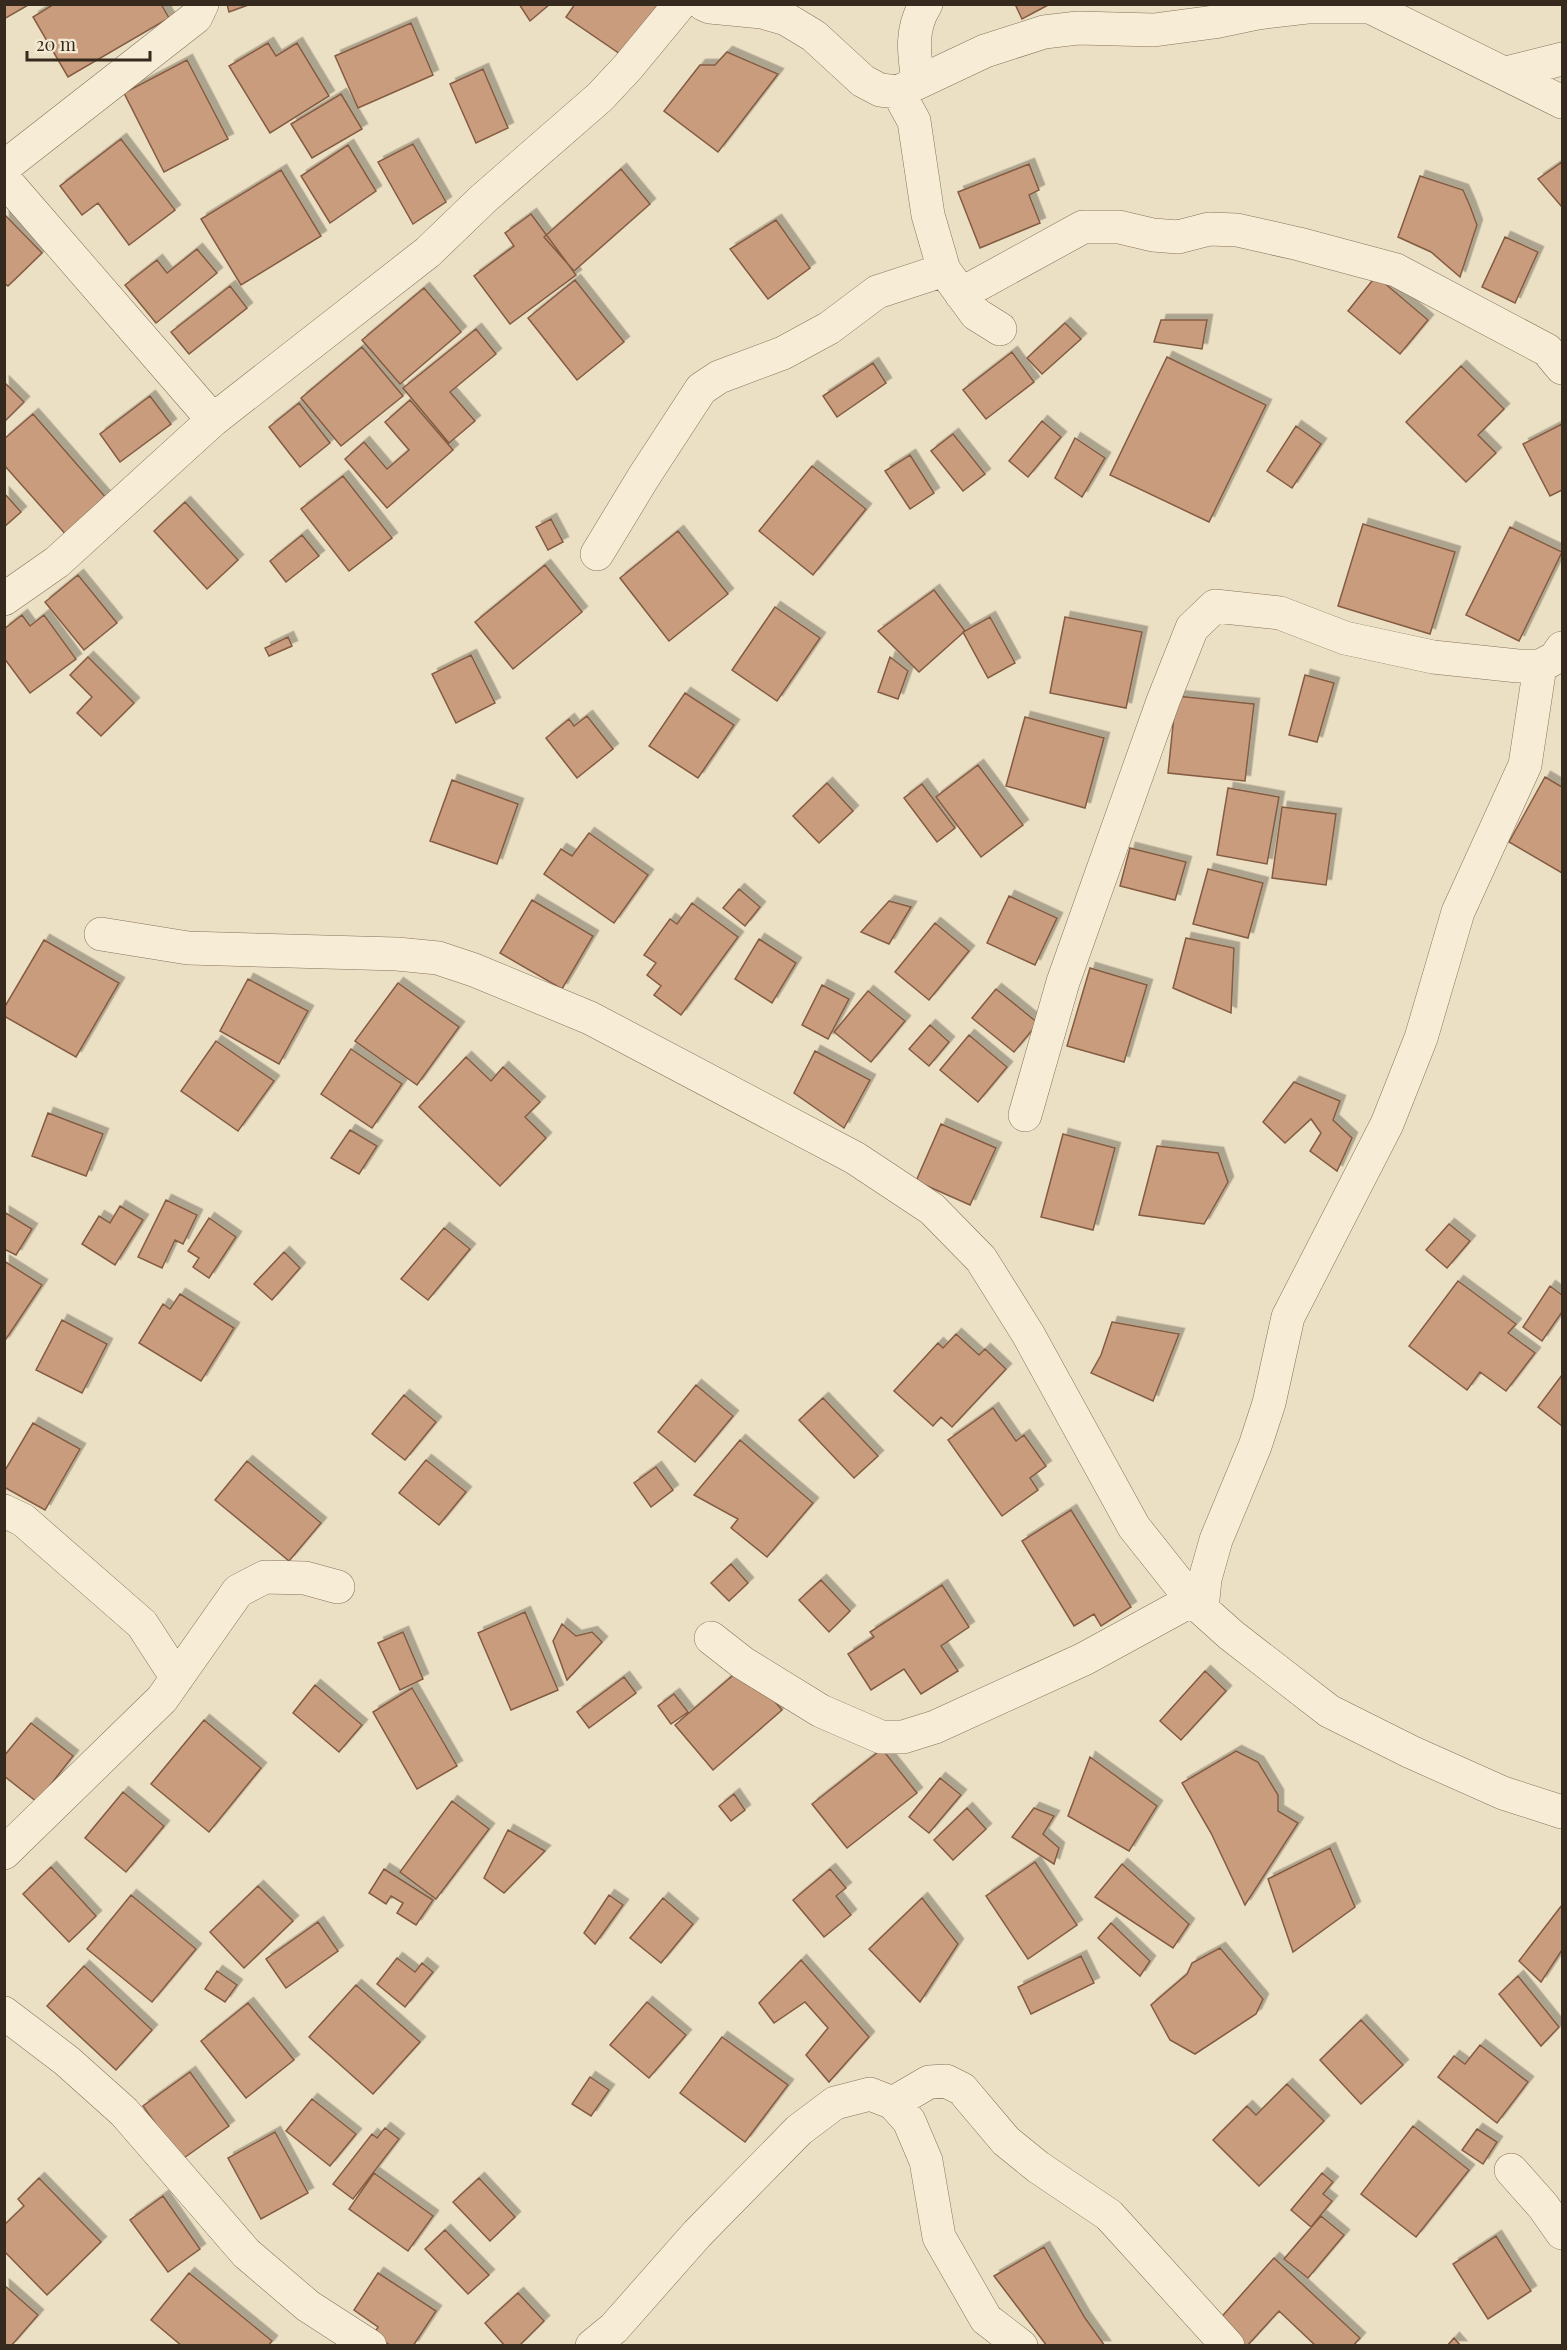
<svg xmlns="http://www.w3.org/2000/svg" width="1567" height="2350" font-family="'Playfair Display',serif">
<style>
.building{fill:#c89c7c;stroke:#845c43;stroke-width:1.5;filter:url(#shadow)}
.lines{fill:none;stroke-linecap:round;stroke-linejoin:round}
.minor-casing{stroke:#86725c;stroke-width:34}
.minor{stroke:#f7edd7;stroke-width:33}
</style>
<defs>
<filter id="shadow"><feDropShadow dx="5.5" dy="-5.5" stdDeviation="0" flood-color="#0004"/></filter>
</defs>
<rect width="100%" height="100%" fill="#ece0c4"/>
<path class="building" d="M4,4h26l-26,15z
M54,4h107l8,14 -101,59 -35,-60z
M227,4h24l-22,8z
M519,4h31l-20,17z
M575,4h84l-36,52 -57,-39z
M1015,4h35l-28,15z
M411,23l22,52 -75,33 -23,-52z
M268,43l8,13 21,-13 32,53 -59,37 -41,-67z
M727,52l51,22 -60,78 -54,-41 36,-46h15z
M187,60l41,79 -64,33 -40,-79z
M483,69l25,59 -32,15 -26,-59z
M341,94l21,35 -50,29 -21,-34z
M121,139l54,71 -46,35 -31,-42 -16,12 -22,-29z
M413,144l33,58 -33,22 -35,-62z
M348,145l28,46 -46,32 -29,-47z
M1562,162v45l-24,-28z
M1029,164l10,26 -10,5 11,28 -60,25 -22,-56z
M621,169l29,35 -76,67 -30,-34z
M281,170l40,66 -80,49 -40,-66z
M1420,176l43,14 7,16 7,19 -17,52 -29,-25 -33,-15z
M4,214l38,39 -34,33 -4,-3z
M531,214l45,61 -66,49 -36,-48 40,-30 -9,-13z
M776,220l34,48 -42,31 -38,-50z
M1505,237l33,15 -23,51 -33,-16z
M197,249l20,24 -61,50 -31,-38 32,-25 10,13z
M1376,276l52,44 -28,34 -52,-43z
M575,280l49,62 -47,38 -49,-62z
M230,286l17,22 -58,46 -18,-22z
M424,288l37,44 -61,52 -38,-44z
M1161,320h46l-5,29 -48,-7z
M1065,323l16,16 -39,35 -15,-16z
M476,329l20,25 -46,38 25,29 -26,22 -46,-55z
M362,347l41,49 -62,50 -40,-48z
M1012,352l22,30 -48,37 -23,-29z
M1167,357l99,48 -57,117 -99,-47z
M873,363l13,20 -49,34 -14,-21z
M1461,366l43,43 -26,26 18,18 -30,29 -60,-60z
M4,382l20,20 -20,20z
M150,396l21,28 -51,38 -20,-28z
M410,400l43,50 -66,58 -42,-49 19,-17 23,27 22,-19 -24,-28z
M299,403l31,40 -30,24 -31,-40z
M33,414l75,86 -40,37 -64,-72v-26z
M1042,421l19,16 -33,40 -19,-16z
M1562,424v66l-12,6 -27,-52z
M1296,426l25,18 -29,44 -25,-17z
M953,434l32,40 -22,17 -32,-40z
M1075,438l30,20 -23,39 -27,-19z
M910,455l24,38 -24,16 -25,-38z
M812,466l54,43 -53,66 -54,-44z
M343,476l49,62 -43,33 -48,-62z
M4,493l17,19 -17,15z
M185,502l53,58 -31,29 -53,-58z
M551,519l12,23 -15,8 -12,-23z
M1363,524l92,28 -25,82 -92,-28z
M1510,527l52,25 -43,89 -53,-26z
M678,531l50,63 -59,47 -49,-63z
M302,535l17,21 -33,26 -16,-21z
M545,565l37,47 -69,57 -38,-47z
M78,575l39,48 -33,27 -39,-48z
M934,590l31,41 -46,41 -41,-41z
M775,607l45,31 -43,63 -45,-31z
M22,615l8,11 14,-11 32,44 -46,34 -26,-35v-29z
M990,617l25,46 -27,15 -25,-46z
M1065,617l77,15 -16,76 -76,-15z
M288,637l4,9 -23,10 -4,-8z
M471,655l24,48 -39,20 -24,-49z
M88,657l46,46 -33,33 -24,-23 15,-16 -22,-22z
M890,657l18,14 -10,28 -20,-7z
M1305,675l29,8 -17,59 -28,-7z
M685,693l49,32 -36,53 -49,-32z
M1176,696l78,8 -9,77 -77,-8z
M587,716l26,33 -36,29 -31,-40 23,-19 5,7z
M1025,717l79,21 -19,70 -79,-22z
M978,765l45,60 -42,32 -45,-60z
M1545,777l17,10v86l-53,-31z
M452,780l66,24 -21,60 -67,-23z
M827,783l26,28 -34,32 -26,-27z
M922,784l33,44 -18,14 -33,-44z
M1228,788l51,9 -12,67 -50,-9z
M1282,807l54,7 -10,71 -54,-7z
M589,833l59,42 -34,48 -70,-49 17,-25 11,7z
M1130,848l56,14 -11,38 -55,-14z
M1208,869l55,14 -15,55 -55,-14z
M739,889l21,18 -15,19 -22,-18z
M1009,896l48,22 -22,47 -48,-22z
M532,900l61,36 -31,53 -62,-36z
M889,901l22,6 -22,37 -28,-12z
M692,903l46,34 -57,78 -27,-20 7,-9 -14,-11 9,-12 -12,-8 26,-36 7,5z
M935,923l34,28 -40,49 -34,-28z
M1186,938l48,10 -3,65 -58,-25z
M759,939l37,24 -24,40 -37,-24z
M44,940l75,43 -43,74 -72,-41v-8z
M1090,968l57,17 -23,77 -57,-16z
M248,979l60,32 -29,53 -59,-33z
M398,983l61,44 -42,58 -62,-44z
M822,985l27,14 -21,40 -26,-14z
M996,989l42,34 -24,29 -42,-34z
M868,991l37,30 -34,41 -37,-30z
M930,1025l19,17 -20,24 -20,-17z
M969,1035l38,32 -29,35 -38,-32z
M216,1041l58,40 -36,50 -57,-40z
M351,1049l51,35 -30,44 -51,-34z
M815,1051l55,29 -26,48 -50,-35z
M466,1057l25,24 12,-14 37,35 -15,15 21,21 -46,48 -81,-79z
M1294,1082l46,19 -7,19 19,18 -15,33 -27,-20 11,-18 -10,-14 -26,24 -22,-21z
M48,1113l55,21 -17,42 -54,-20z
M941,1124l55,24 -26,57 -54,-24z
M350,1130l27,16 -18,28 -28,-16z
M1063,1134l52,14 -22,82 -52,-13z
M1157,1146l61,7 10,29 -24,42 -65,-9z
M166,1200l31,15 -14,29 -8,-4 -13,28 -24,-11z
M120,1206l23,14 -28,45 -33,-21 17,-28 11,7z
M4,1212l28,17 -16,26 -12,-6z
M209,1218l27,19 -27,41 -16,-11 6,-9 -11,-7z
M1449,1224l21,17 -23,27 -21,-18z
M444,1228l26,21 -42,51 -27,-21z
M284,1252l16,16 -28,32 -18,-16z
M4,1261l38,24 -38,57z
M1458,1281l58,43 -8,9 27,20 -29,38 -26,-19 -13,18 -58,-44z
M1550,1286l12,9v17l-20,29 -19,-14z
M180,1294l54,34 -33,53 -62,-38 24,-39 7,5z
M62,1320l45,24 -25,49 -46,-23z
M1112,1322l67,12 -26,67 -62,-28 10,-18z
M956,1334l23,21 6,-6 21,20 -54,58 -11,-10 -8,9 -39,-35 44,-48 5,5z
M1562,1375v51l-24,-19z
M696,1385l37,31 -38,46 -37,-30z
M404,1395l32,27 -31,38 -33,-26z
M823,1398l55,58 -24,22 -55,-58z
M993,1408l23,33 8,-6 22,31 -16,12 8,12 -36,26 -54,-76z
M33,1423l47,26 -35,61 -41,-23v-15z
M740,1440l73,63 -46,54 -36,-29 7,-9 -44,-24z
M426,1460l40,32 -27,33 -40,-32z
M247,1461l74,62 -32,38 -74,-61z
M656,1467l17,23 -22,17 -17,-24z
M1071,1510l60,97 -30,19 -7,-12 -20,12 -52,-85z
M731,1564l17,19 -19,18 -18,-18z
M821,1580l29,31 -21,21 -30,-32z
M942,1585l27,42 -28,19 17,25 -37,23 -17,-25 -33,21 -23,-36 26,-17 -4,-5z
M525,1612l33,78 -47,20 -33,-77z
M562,1624l14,12 16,-4 10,10 -35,38 -14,-39z
M403,1632l20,47 -23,11 -22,-47z
M738,1671l20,11 24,28 -69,60 -38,-45z
M1205,1671l21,20 -45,49 -21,-19z
M624,1677l12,16 -47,35 -12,-16z
M315,1685l47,40 -23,27 -46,-39z
M412,1688l45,78 -40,23 -44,-77z
M674,1694l14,18 -17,12 -13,-18z
M204,1720l57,48 -52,64 -58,-48z
M31,1723l42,33 -36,46 -33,-26v-20z
M882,1749l35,44 -70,55 -35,-44z
M1236,1751l22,11 20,33v16l20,12 -53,82 -34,-72 -29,-50z
M1090,1757l67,49 -28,45 -61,-35z
M940,1778l21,17 -32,38 -20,-16z
M123,1792l41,34 -38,46 -41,-34z
M734,1794l11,16 -14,11 -12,-15z
M452,1801l37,28 -53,70 -36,-27z
M967,1808l19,21 -33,31 -19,-20z
M1034,1808l20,8 -11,18 16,14 -5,16 -42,-27z
M508,1830l37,21 -41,42 -20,-15z
M1330,1848l25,59 -62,45 -25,-73z
M1035,1862l42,63 -49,34 -42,-63z
M1122,1864l67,60 -16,24 -78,-51z
M51,1867l45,49 -27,26 -46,-48z
M384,1869l49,31 -17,25 -19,-12 6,-10 -12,-7 -5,8 -17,-11z
M830,1869l16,19 -10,8 15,19 -27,22 -31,-37z
M258,1886l35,35 -49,47 -34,-36z
M131,1895l65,54 -44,53 -65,-53z
M609,1895l14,10 -28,39 -11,-11z
M663,1898l30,26 -32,39 -31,-25z
M922,1898l36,46 -38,58 -51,-53z
M1562,1905v45l-21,32 -22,-21z
M318,1922l20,29 -52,37 -20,-29z
M1111,1923l39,38 -10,15 -42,-38z
M1220,1948l43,51 -7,15 -61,40 -25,-14 -19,-35 36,-31 5,-11z
M1081,1956l13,27 -63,31 -13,-27z
M397,1958l18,14 7,-9 11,9 -28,35 -28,-23z
M801,1960l68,77 -40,45 -23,-27 22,-27 -23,-26 -31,21 -15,-20z
M84,1966l68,64 -36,40 -69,-64z
M217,1971l20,14 -12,17 -20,-13z
M1518,1976l41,51 -18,19 -42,-52z
M356,1985l64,57 -47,52 -64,-57z
M647,2002l39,33 -37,43 -39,-33z
M248,2003l46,57 -48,38 -45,-57z
M1361,2020l42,45 -42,39 -41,-44z
M722,2037l66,48 -43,57 -65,-49z
M1480,2045l48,37 -31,41 -59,-46 16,-21 11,8z
M190,2072l39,54 -48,34 -38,-54z
M590,2077l19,13 -18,26 -19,-12z
M1287,2084l37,37 -65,65 -46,-46 34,-34 9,9z
M312,2099l44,35 -26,32 -44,-35z
M1413,2126l56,44 -53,67 -55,-43z
M385,2128l14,11 -46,60 -20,-15 39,-50 5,4z
M1477,2129l20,13 -14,22 -21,-14z
M275,2132l33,61 -47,26 -33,-61z
M374,2173l59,43 -25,35 -59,-42z
M1322,2173l11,9 -10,12 9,7 -21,26 -20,-17z
M39,2178l62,64 -54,53 -43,-44v-26l20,-19 -6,-7z
M479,2178l36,39 -25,24 -37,-39z
M163,2196l37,53 -32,23 -38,-52z
M1321,2216l23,19 -36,43 -24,-19z
M445,2230l44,45 -21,19 -43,-45z
M1496,2236l35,55 -43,28 -35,-55z
M1044,2247l41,71 20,28h-58l-53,-70z
M1274,2258l86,80 -7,8h-37l-37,-35 -32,35h-5l-25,-24z
M189,2273l83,68 -4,5h-86l-31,-26z
M378,2273l58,38 -23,35h-22l-17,-12 4,-7 -24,-17z
M4,2285l34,30 -27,31h-7z
M518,2293l26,28 -25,25h-14l-20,-23z
M1454,2338l7,8h-14z"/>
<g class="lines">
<defs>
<path id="minor" d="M703,4l7,3 52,5 24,7 28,17 49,45 17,9 18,2 87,-41 59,-19 34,-4 76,2 60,-8 43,-9 50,-6h62
M1364,4l198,98
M1506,73l56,-14
M918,82c-4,-28 -8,-53 8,-78
M898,92l16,29 14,94 16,55 32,44 24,15
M4,167l192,-150 6,-13
M4,179l209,241
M961,294l122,-67h36l34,8 25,2 31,-8 28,1 62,14 97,26 151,80 15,18
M597,554l46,-76 58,-89 18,-12 64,-24 46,-25 48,-36 67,-22
M4,599l53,-37 156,-142 215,-168 55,-53 117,-102 28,-30 52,-63
M101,934l87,14 209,6 41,4 36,12 116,48 265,140 77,51 49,50 47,75 106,193 58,73 39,35 98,76 82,41 92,41 59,19
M1025,1115l38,-133 100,-281 29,-73 23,-22 65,7 65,25 88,19 85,9h22l15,-8 7,-10
M4,1511l19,9 119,104 35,54
M1202,1609l3,-30 11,-39 39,-94 14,-43 19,-86 99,-193 34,-86 37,-126 67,-147 15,-99
M711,1638l32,25 78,48 60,26h22l32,-10 149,-68 108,-59
M4,1853l158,-154 76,-108 27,-14 40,1 33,9
M4,2013l63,48 57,51 122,141 62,53 62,40
M893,2103l36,-21 17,-1 16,8 44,52 32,26 71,48 119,131
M1511,2170l32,36 19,27
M592,2346l22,-18 83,-94 102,-104 36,-27 35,-9 23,9 16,18 17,40 13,76 47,82 35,27"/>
</defs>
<use href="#minor" class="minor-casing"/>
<use href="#minor" class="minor"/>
</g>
<rect width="1567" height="2350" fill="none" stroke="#362a1f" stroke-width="12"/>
<path d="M27 51v9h123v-9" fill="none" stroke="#362a1f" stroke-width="3"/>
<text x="36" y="51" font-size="18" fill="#362a1f" stroke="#f4ead4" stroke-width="4.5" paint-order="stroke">20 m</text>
</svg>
